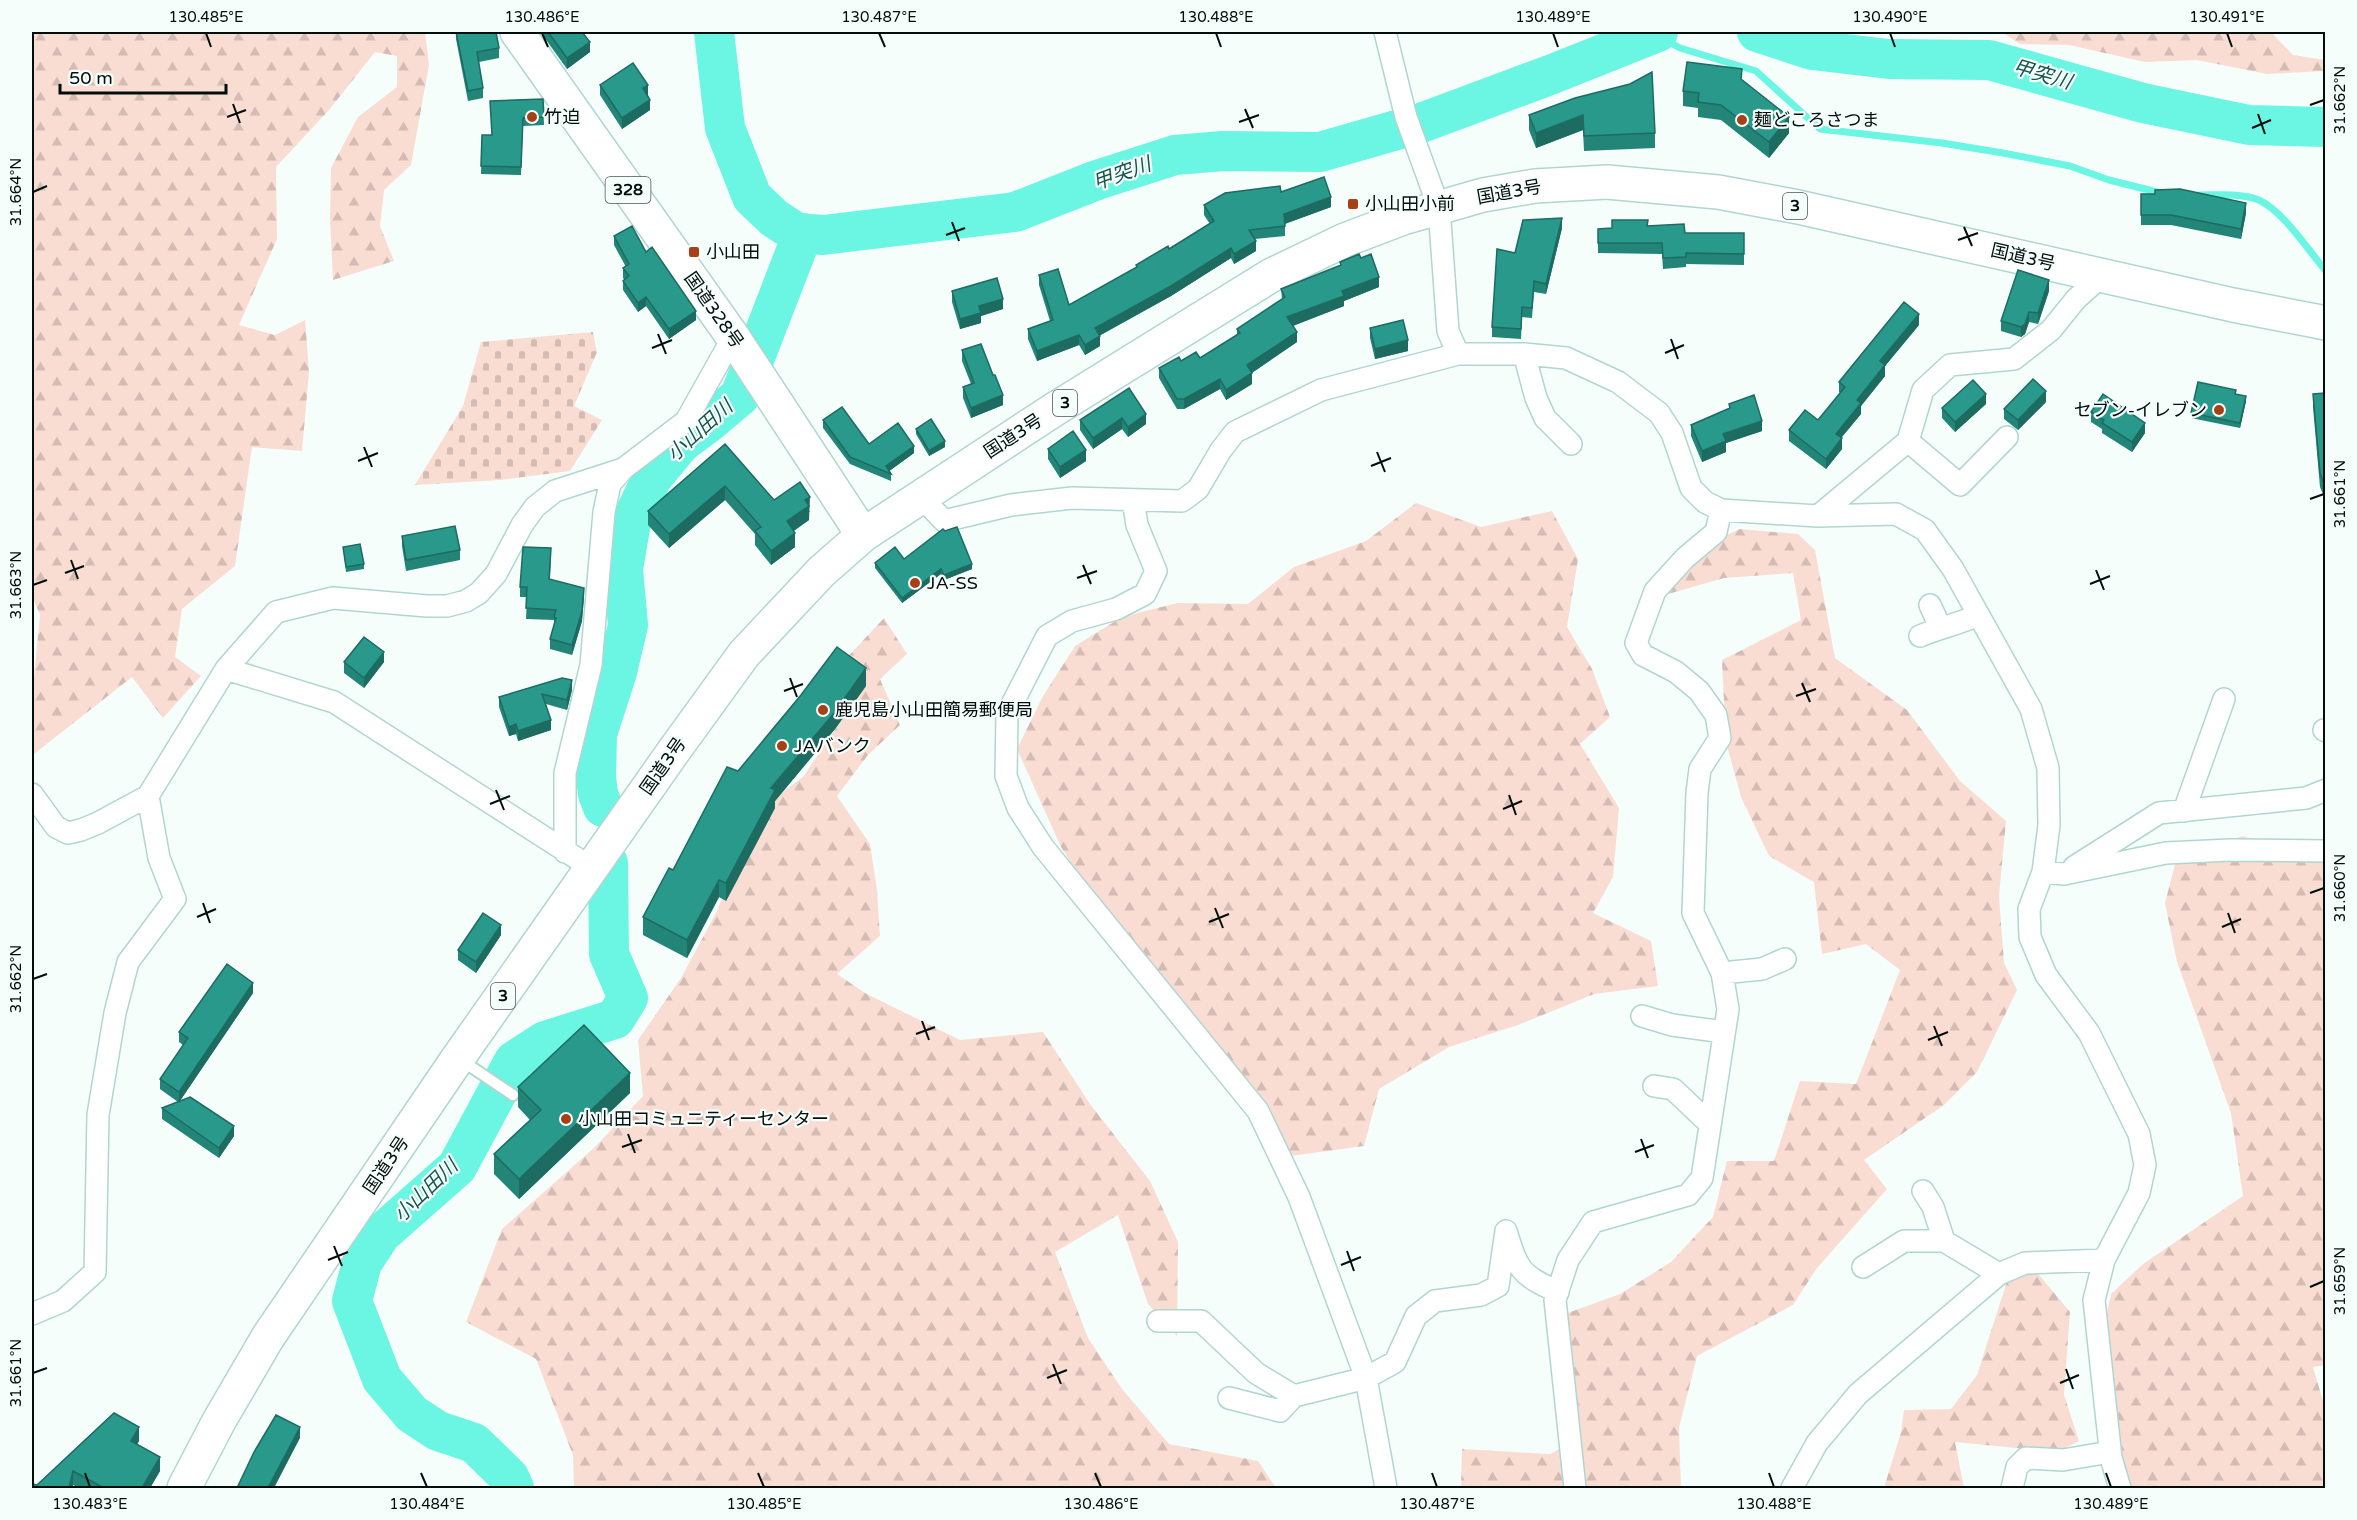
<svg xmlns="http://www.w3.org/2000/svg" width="2357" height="1520" font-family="'Varela Round','Noto Sans JP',sans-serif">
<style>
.forest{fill:url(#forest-firs)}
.cemetery{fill:url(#cemetery-stones)}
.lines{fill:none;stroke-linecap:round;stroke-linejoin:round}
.stream{stroke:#6bf5e3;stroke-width:7}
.river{stroke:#6bf5e3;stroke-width:40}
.service-casing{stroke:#b0d6d0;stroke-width:14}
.minor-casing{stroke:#b0d6d0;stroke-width:24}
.trunk-casing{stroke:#b0d6d0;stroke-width:36}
.service{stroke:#fff;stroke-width:10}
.minor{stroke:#fff;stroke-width:21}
.trunk{stroke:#fff;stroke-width:33}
.wall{fill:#238478}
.shaded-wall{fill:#1d6b61}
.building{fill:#29998b;stroke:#1d6b61;stroke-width:1.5}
.ticks{fill:none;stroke:#020e0c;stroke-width:2}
.poi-dot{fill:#a64017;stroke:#f6fefc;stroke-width:2}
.labels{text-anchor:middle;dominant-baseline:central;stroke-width:4.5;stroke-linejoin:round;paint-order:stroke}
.shield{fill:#f6fefc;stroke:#4b5654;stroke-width:1.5}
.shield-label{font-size:16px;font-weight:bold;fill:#020e0c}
.poi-label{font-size:18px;fill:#020e0c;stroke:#f6fefc;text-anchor:start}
.street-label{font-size:18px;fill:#020e0c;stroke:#f6fefc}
.water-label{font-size:20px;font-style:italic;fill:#18544c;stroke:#f6fefc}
.neatline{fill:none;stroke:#020e0c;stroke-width:2}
.ticks-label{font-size:15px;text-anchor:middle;fill:#020e0c}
</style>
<defs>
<pattern id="forest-firs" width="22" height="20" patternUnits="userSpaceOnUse" patternTransform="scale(1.5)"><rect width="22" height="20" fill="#f9ddd3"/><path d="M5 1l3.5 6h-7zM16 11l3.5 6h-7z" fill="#d4bcb4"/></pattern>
<pattern id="cemetery-stones" width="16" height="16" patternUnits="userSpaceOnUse" patternTransform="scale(1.5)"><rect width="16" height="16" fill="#f9ddd3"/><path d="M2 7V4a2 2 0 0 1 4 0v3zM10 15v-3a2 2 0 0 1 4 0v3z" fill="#d4bcb4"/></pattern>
</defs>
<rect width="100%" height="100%" fill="#f6fefc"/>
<path class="forest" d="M32,32h393l4,33 -18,100 -27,25 -4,36 14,35 -61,19 -3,-61 1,-51 27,-51 39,-30v-31l-22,-4 -46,58 -53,57 1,72 -38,86 36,10 30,-15 4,52 -7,79 -50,-4 -17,119 -53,43 -7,48 26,19 -38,42 -31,-41 -98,77 -2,-7v-51l8,-81 -8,-19z
M2002,32h269l22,23 32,5v11l-58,3 -70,-14 -52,2 -76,-17 -49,-1z
M1416,503l65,24 71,-16 26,48 -11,68 25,42 18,48 -30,27 39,64 -6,69 -20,36 58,28 7,45 -64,8 -76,31 -69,22 -70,42 -15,57 -88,12 -76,-125 -98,-121 -41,-65 -44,-98 26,-53 32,-50 47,-29 55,-14 71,1 46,-37 72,-26z
M1740,529l58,5 17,16 20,108 72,52 53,71 46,40 -7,75 5,67 13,27 -40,82 -33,33 -80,55 23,29 -70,79 -24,37 -96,51 -18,72 2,60h-220l1,-39 88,5 22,-11 -18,-125 66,-24 51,-32 42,-45 14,-56h47l26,-80 56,3 44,-114 -34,-26 -44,10 -8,-72 -45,-26 -28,-59 -15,-55 -4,-82 79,-40 -8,-47 -69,5 -56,16 17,-27 20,-22z
M884,618l23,36 -27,25 20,46 -32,30 -31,41 33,48 7,46 3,46 -43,38 28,19 95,47 83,-8 47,72 60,77 28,61 -1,94 -29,-32 -30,-89 -63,37 33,86 34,51 47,55 89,17 18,27h-702l-1,-33 -37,-96 -70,-37 36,-93 93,-82 48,-51 -5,-56 43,-62 36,-67 39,-100 47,-34 33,-49 4,-63z
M2243,836l49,16 33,-5 1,518 -13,2 12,41v80h-196l-5,-9 -23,-139 10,-46 32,-30 100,-68 -12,-83 -54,-151 -12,-59 13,-50z
M2035,1270l35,42 -6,83 15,46 -22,11 -102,-10 9,46h-80l17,-56 3,-22 47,-1 26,-34 31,-97z"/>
<path class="cemetery" d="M593,332l4,20 -23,54 28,14 -32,51 -70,9 -85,5 48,-79 18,-64z"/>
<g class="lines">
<path class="stream" d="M1652,33l28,15 76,23 64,58 122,14 61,10 67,13 39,14 52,13
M2199,195c19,0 43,-2 60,5 24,11 49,50 67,71"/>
<path class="river" d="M714,32l11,96 27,69 22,21 23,15 26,2 192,-23 82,-32 78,-25 48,-4 97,1 101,-29 129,-48 108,-43
M1757,32l55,18 77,9 100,1 154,43 106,22 77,2
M603,807l-5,-13 -2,-17 1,-43 20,-62 11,-47 -5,-56 8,-47 21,-44 29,-35 27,-20 32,-27 63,-163
M514,1488l-5,-11 -35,-34 -36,-12 -26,-17 -30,-35 -30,-78 10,-38 19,-29 76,-67 57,-106 31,-20 70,-22 13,-21 -19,-44 -1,-91"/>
<defs>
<path id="service" d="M461,1060l52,35"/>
<path id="minor" d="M1385,32l21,85 33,91 9,123 10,23
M1524,354l12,44 9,20 26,26
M1908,441l52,44 47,-48
M920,496l24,25 67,-16 61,-7 110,3 16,-12 23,-39 14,-18 86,-42 137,-36h66l42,4 52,24 41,31 13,20 19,55 14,14 16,8 97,6 78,-2 29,16 28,39 78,140 17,59 1,57 -6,47 -14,37 1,28 16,38 43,58 50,101 6,31 -6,28 -35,67 -10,40 17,158 9,30
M1133,500l4,25 19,46 -11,23 -29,15 -44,12 -25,15 -40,78 -1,62 12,32 25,39 215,264 41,86 67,181 20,110
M1818,516l90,-75 15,-51 27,-25 64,-6 37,-29 25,-31 27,-24
M1930,605l10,22
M1920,636c19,-8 39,-12 58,-21
M226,669l108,33 258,166
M2324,730l2,1
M32,794l24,33 12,6 13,-3 17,-7 50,-27 78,-127 50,-57 57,-14 94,8h20l19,-5 13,-8 17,-19 26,-49 13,-18 20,-16 68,-22 63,-48 47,-84
M2184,811l40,-112
M565,852v-79l26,-108 13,-153 6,-28 13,-15
M2074,867l85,-54 147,-15 20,-8
M2043,872l21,2 102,-21 64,-3 96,1
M1722,973l40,-4 23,-10
M1642,1016l30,9 52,7
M1654,1086l19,3 37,35
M1923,1191l10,16 11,34
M1863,1267l41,-26h40l55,33
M32,1314l31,-13 32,-29 3,-157 17,-102 13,-51 47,-63 -16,-41 -11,-62
M1158,1321h43l55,52 38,23 72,-18 29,-16 21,-46 19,-15 46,-6 17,-9 8,-55c12,39 14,44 52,61
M1229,1398l51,13 14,-15
M1575,1488l-20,-188 13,-40 25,-38 95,-27 14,-17 26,-169 -6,-36 -29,-60 4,-120 3,-24 20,-31 -4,-23 -17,-24 -23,-19 -33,-17 -7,-12 19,-52 30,-33 31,-26 5,-22
M1792,1488l25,-45 41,-49 141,-120 26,-11 79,-3
M2012,1488l5,-21 9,-9 37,2 47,-8"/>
<path id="trunk" d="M517,32l216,305 130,198
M184,1488l35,-67 49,-84 190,-279 215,-306 71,-98 77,-82 42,-37 192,-126 215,-133 75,-36 58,-22 80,-23 52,-9 72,-4 111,10 80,15 435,98 93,18"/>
</defs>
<use href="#service" class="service-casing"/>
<use href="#minor" class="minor-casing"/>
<use href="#trunk" class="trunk-casing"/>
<use href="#service" class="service"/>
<use href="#minor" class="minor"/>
<use href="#trunk" class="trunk"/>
</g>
<path class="wall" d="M456,32h40l3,16v10l-20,4 4,26v10l-15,3 -12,-62z
M544,32h38l8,20 -23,17 -23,-32z
M1742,80l47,53 -20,25 -48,-38 -23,-3v-9l-15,-2v-15z
M600,85l48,10 2,15 -28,19 -22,-34z
M543,99l1,26 -21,1 -2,49 -40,-1 1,-39h9z
M1529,115l126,18v15l-71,3 -1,-21 -47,18 -7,-18z
M1281,192l50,15 -46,17v12l-30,3 1,12 -22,13 -3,-6 -60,38 -72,40 1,10 -15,9 -6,-10 -42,16 -9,-22v-10l22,-8 -11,-36v-10l30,30 67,-37v-3l33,-16 41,-25 -6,-9v-10z
M2141,194l105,19 -5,26 -70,-14h-30z
M1647,226l38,7h59v32l-58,-1v3l-23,2 -1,-15 -64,-1v-24z
M1562,228l-16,66 -12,-2 -2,26 -10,-1 -1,22 -29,-2v-10l23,-74z
M614,236l32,16 50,68 -27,19 -23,-33 -8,6 -15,-22v-9l1,-2 -1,-1v-10l3,-1 -12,-22z
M1361,258l18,29 -35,14v5l-51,20 4,16 -45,31v11l-26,16 -6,-11 -36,20h-7l-18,-31v-10l22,-7 19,-3 37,-23v-6l45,-30 -1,-10 59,-23v-4z
M952,291l51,18 -22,7v7l-21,6 -8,-27z
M2049,291l-11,33 -9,-2 -4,12 -4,3 -20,-6v-10z
M1919,325l-34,41v10l-24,30v8l-20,24 1,11 -16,20 -37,-28v-11l29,-10 22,-27 -1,-1v-10z
M1370,328l38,23 -33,8 -5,-21z
M962,350l31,25 10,30 -32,13 -8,-20v-11l8,-3 -9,-23z
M1129,388l17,36 -18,13 -6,-8 -29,20 -13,-19v-10z
M2325,393v106l-5,-12 -7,-80v-13z
M2246,401l-6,27 -49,-10v-5z
M2046,402l-28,28 -14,-11v-10z
M1729,404l33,27 -36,12v9l-24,10 -11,-26v-11l38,-16z
M1986,404l-31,28 -13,-14v-10z
M2091,412l54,21 -13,19 -30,-19v-4l-11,-7z
M823,420l46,24 45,9 -25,18 2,3v7l-41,-17 -27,-36z
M916,429l29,18 -16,9 -13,-22z
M725,444l49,56 36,11 -1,1v8l-15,11 1,16 -24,18 -16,-20v-11l-30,-34 -56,48 -21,-23v-14z
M1048,449l38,12 -26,17 -12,-19z
M402,536l58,14v10l-54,11 -4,-25z
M343,547l21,17v5l-18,3z
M551,558l-1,21 34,19 -2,23 -10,34 -22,-6v-10l4,-13v-6l-28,-1 1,-22h-7v-10z
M904,559l68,10 -28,11 -3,-6 -39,29 -27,-35v-5z
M344,662h40l-20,26 -20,-15z
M866,686l-31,43 -60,72v7l-49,93 -7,-4 -32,61 -44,-23v-18l30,-47z
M572,690l-5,20 -21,-6 5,26 -33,11 -2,-7 -7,2 -10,-29v-10z
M501,935l-25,38 -18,-13v-10z
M253,993l-73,108 54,35 -15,22 -57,-39v-11l16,-6 -18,-13v-10l23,-34 -4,-3v-10z
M518,1087l112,6 -111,106 -25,-25v-20l36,-34 -12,-13z
M139,1441l-2,3 23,27 -10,17h-71l-6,-3v3h-41l5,-3z"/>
<path class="shaded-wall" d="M590,42v10l-23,17v-11z
M648,85v10l-5,4v-11z
M650,100v10l-28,19v-11z
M1583,115v15l-47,18v-15z
M1789,117v16l-20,25v-16z
M1331,197v10l-47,17v-10z
M2246,203v10l-5,26v-10z
M1562,218v10l-16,66v-10z
M1256,241v10l-22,13v-10z
M1231,248v10l-60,38 -76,42v-10z
M1379,277v10l-35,14v5l-57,22v-11l55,-26z
M2049,280v11l-11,33v-11z
M646,297v9l-8,6v-9z
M1003,299v10l-22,7v7l-21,6v-10l19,-13z
M696,311v9l-27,19v-10z
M2029,312v10l-4,12 -4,3v-10z
M1919,314v11l-34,41v10l-24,30v8l-25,30v-10l44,-73z
M1297,332v10l-50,34v-11z
M1079,335v10l-42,16v-10z
M1100,336v10l-15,9v-10z
M1408,340v11l-33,8v-10z
M1252,373v11l-26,16v-10z
M1220,379v10l-36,20v-10z
M2046,391v11l-28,28v-10z
M1986,394v10l-31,28v-10z
M1003,395v10l-32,13v-10z
M2246,396v5l-6,27v-5z
M1146,414v10l-18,13v-10z
M1122,418v11l-29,20v-11z
M1762,421v10l-36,12v9l-24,10v-11l21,-17z
M2145,423v10l-13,19v-10z
M1842,438v11l-16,20v-10z
M945,441v6l-16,9v-5z
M914,446v7l-26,19 -2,-6z
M1086,450v11l-26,17v-11z
M725,486v14l-56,48v-14z
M810,497l-1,23 -22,15v-14l18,-21z
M795,533v14l-24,18v-14z
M972,564v5l-28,11v-5z
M941,569v5l-39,29v-5z
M584,588l-2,33 -10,34v-10z
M384,652v10l-20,26v-10z
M866,668v18l-31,43 -60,72v7l-49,93v-18l45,-95z
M572,680v10l-5,20v-10z
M551,720v10l-33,11v-10z
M516,724v10l-7,2v-9z
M719,880v17l-32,61v-18z
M501,925v10l-25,38v-11z
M253,983v10l-74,109v-10z
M630,1073v20l-111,106v-20z
M234,1126v10l-15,22v-10z
M139,1427v14l-8,14v-14z
M300,1427v11l-26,50h-6z
M160,1457v14l-10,17h-8z
M73,1471v17h-4z"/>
<path class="building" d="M456,32h40l3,16 -22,4 6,36 -15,3z
M548,32h34l8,10 -23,16z
M1687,62l55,7 -1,10 48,38 -20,25 -48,-37 -23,-3 1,-9 -16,-2z
M633,63l15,22 -5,3 7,12 -28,18 -22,-33z
M1652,72l3,61 -71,3 -1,-21 -47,18 -7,-18 46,-17 55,-14z
M543,99l1,18 -21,1 -2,49 -40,-1 1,-31h10l-2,-34z
M1324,177l7,20 -47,17 1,12 -36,4 7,11 -22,13 -3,-6 -60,38 -76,42 5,8 -15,9 -6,-10 -42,16 -9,-22 25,-9 -14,-45 19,-6 11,36 68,-38 -1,-2 32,-19 1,3 45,-28 -10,-16 21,-12 55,-7 1,6z
M2180,189l66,14 -5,26 -70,-14h-30v-21h14v-4z
M1562,218l-16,66 -12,-3 -2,27 -10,-1 -1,22 -29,-2 5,-78 18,4 8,-33z
M1612,220h36l-1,6 37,-2 1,9h59v21l-58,-1v4l-23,1 -1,-15h-64v-14l14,-1z
M632,226l14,26 6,-5 44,64 -27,18 -23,-32 -8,6 -15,-22 6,-5 -6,-8 6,-4 -15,-28z
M1359,254l2,4 10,-4 8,23 -37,14 2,5 -57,21 10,15 -50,33 5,8 -26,17 -6,-11 -36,20h-7l-18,-31 20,-11 2,4 15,-9 4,6 40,-25 -3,-4 48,-32 -4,-8 60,-24 -1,-3z
M2018,270l31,10 -11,33 -9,-1 -4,12 -4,3 -20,-6z
M997,278l6,21 -24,7 2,7 -21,6 -8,-28z
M1904,302l15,12 -39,47 5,4 -28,35 4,3 -25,31 6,4 -16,21 -37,-29 16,-20 13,10 27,-33 -6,-5z
M1403,320l5,20 -33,9 -5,-21z
M981,344l12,31h2l8,20 -32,13 -8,-21 11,-4 -12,-33z
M2033,379l13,12 -28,29 -14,-11z
M1973,380l13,14 -31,28 -13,-14z
M2198,382l38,8 -1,4 11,2 -6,27 -49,-10z
M1129,388l17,26 -18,13 -6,-9 -29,20 -13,-18z
M2325,393v93l-5,-13 -7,-79z
M2103,394l42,29 -13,19 -30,-19 2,-3 -13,-8z
M1754,395l8,26 -39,13 3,7 -24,10 -11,-26 39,-17 -1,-4z
M842,407l27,37 29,-21 16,23 -28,20 5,8 -41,-17 -27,-37z
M931,419l14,22 -16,10 -13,-22z
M1073,431l13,19 -26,17 -12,-18z
M725,444l49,56 26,-18 10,15 -5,3 4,6 -22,15 8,12 -24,18 -16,-20 6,-4 -36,-41 -56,48 -21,-23z
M455,526l5,24 -54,10 -4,-24z
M957,527l15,37 -28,11 -3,-6 -39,29 -27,-35 20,-16 9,12 39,-30 2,2z
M360,544l4,20 -18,3 -3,-20z
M523,547l28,1 -2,31 35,9 -2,23 -10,34 -22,-6 6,-21 -2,-1 2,-7 -30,-2 1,-21h-7z
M364,637l20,15 -20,26 -20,-16z
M837,647l29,21 -31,44 -64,76 4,2 -49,93 -7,-3 -32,60 -44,-23 26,-49 4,2 54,-103 11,4 63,-76z
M562,678l10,2 -5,20 -25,-6 9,26 -33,11 -2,-7 -7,3 -10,-30z
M483,913l18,12 -25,37 -18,-12z
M227,964l26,19 -74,109 -19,-13 28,-41 -9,-6z
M584,1025l46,48 -111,106 -25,-25 47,-44 -23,-23z
M190,1097l44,29 -15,22 -57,-40z
M114,1413l25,14 -8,14 29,16 -18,31h-38l-31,-17 -4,17h-37v-4l5,1z
M276,1415l24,12 -32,61h-31l17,-36z"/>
<path class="ticks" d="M206,33l5,14M542,33l6,14M879,33l6,14M1216,33l5,14M1553,33l5,14M1890,33l5,14M2227,33l5,14M233,104l7,19M2310,105l14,-5M1245,109l8,19M2258,114l7,20M227,117l19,-7M1239,122l20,-7M2252,128l19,-8M33,192l14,-6M952,222l7,19M1964,227l8,19M946,235l19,-7M1958,240l20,-7M658,334l8,20M1671,339l7,20M652,348l20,-8M1665,353l19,-8M364,447l8,20M1377,452l8,20M358,461l20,-8M1371,466l20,-8M2310,499l14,-5M71,560l7,19M1083,565l8,19M2096,570l8,20M65,573l19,-7M1077,578l20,-7M2090,584l20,-8M33,585l14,-5M790,678l7,19M1802,683l8,19M784,691l19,-7M1796,696l20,-7M496,790l8,20M1509,795l7,20M490,804l20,-8M1503,809l19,-8M2310,893l14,-5M203,903l7,20M1215,908l8,20M2228,913l7,20M197,917l19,-8M1209,922l20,-8M2222,927l19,-8M33,979l14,-5M922,1021l7,19M1934,1026l8,20M916,1034l19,-7M1928,1040l20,-8M628,1134l7,19M1641,1139l7,19M622,1147l20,-7M1635,1152l19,-7M334,1246l8,20M1347,1251l7,20M328,1260l20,-8M1341,1265l20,-8M2310,1287l14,-6M1053,1364l8,20M2066,1369l7,20M33,1373l14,-5M1047,1378l20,-8M2060,1383l19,-8M85,1473l5,14M421,1473l6,14M758,1473l6,14M1095,1473l6,14M1432,1473l5,14M1769,1473l5,14M2106,1473l5,14"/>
<g class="poi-dot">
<circle cx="532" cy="117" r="6"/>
<circle cx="1742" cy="120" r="6"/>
<rect x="1347" y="198" width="12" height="12" rx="3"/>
<rect x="688" y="246" width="12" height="12" rx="3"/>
<circle cx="2219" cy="410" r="6"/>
<circle cx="915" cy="583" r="6"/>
<circle cx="823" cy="710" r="6"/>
<circle cx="782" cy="746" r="6"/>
<circle cx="566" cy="1119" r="6"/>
</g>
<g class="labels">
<g class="shield">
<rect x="605.5" y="177" width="45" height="26" rx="4.5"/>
<rect x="1783" y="193" width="24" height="26" rx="4.5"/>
<rect x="1053" y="390" width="24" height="26" rx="4.5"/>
<rect x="491" y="983" width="24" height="26" rx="4.5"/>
</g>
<g class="shield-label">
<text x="628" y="190">328</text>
<text x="1795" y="206">3</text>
<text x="1065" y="403">3</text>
<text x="503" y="996">3</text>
</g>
<g class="poi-label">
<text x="544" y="117">竹迫</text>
<text x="1754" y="120">麺どころさつま</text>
<text x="1365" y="204">小山田小前</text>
<text x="706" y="252">小山田</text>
<text x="2207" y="410" text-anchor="end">セブン-イレブン</text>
<text x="927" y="583">JA-SS</text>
<text x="835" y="710">鹿児島小山田簡易郵便局</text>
<text x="794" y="746">JAバンク</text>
<text x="578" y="1119">小山田コミュニティーセンター</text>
</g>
<g class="street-label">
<text transform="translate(1509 192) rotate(-10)">国道3号</text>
<text transform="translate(2023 257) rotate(13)">国道3号</text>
<text transform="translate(714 310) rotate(55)">国道328号</text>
<text transform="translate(1013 436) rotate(-33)">国道3号</text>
<text transform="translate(663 766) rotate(-55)">国道3号</text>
<text transform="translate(386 1165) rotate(-56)">国道3号</text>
</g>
<g class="water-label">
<text transform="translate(2042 75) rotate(16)">甲突川</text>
<text transform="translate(1122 174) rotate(-20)">甲突川</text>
<text transform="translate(700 431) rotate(-42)">小山田川</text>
<text transform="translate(426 1191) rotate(-44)">小山田川</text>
</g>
</g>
<rect width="2357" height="1520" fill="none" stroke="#f6fefc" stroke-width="66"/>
<path d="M60 84v9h166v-9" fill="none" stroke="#020e0c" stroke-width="3"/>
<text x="69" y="84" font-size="18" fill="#020e0c" stroke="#f6fefc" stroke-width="4.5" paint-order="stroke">50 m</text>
<rect x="33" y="33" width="2291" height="1454" class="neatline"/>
<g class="ticks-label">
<text x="206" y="22">130.485°E</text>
<text x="542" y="22">130.486°E</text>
<text x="879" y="22">130.487°E</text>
<text x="1216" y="22">130.488°E</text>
<text x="1553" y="22">130.489°E</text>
<text x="1890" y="22">130.490°E</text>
<text x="2227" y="22">130.491°E</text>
<text transform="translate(2340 100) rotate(-90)" y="5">31.662°N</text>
<text transform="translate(16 192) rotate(-90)" y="5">31.664°N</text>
<text transform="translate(2340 494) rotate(-90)" y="5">31.661°N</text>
<text transform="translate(16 585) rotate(-90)" y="5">31.663°N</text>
<text transform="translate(2340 888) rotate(-90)" y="5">31.660°N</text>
<text transform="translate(16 979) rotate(-90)" y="5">31.662°N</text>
<text transform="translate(2340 1281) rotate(-90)" y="5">31.659°N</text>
<text transform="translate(16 1373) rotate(-90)" y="5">31.661°N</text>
<text x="90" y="1509">130.483°E</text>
<text x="427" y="1509">130.484°E</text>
<text x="764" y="1509">130.485°E</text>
<text x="1101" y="1509">130.486°E</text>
<text x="1437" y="1509">130.487°E</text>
<text x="1774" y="1509">130.488°E</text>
<text x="2111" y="1509">130.489°E</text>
</g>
</svg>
